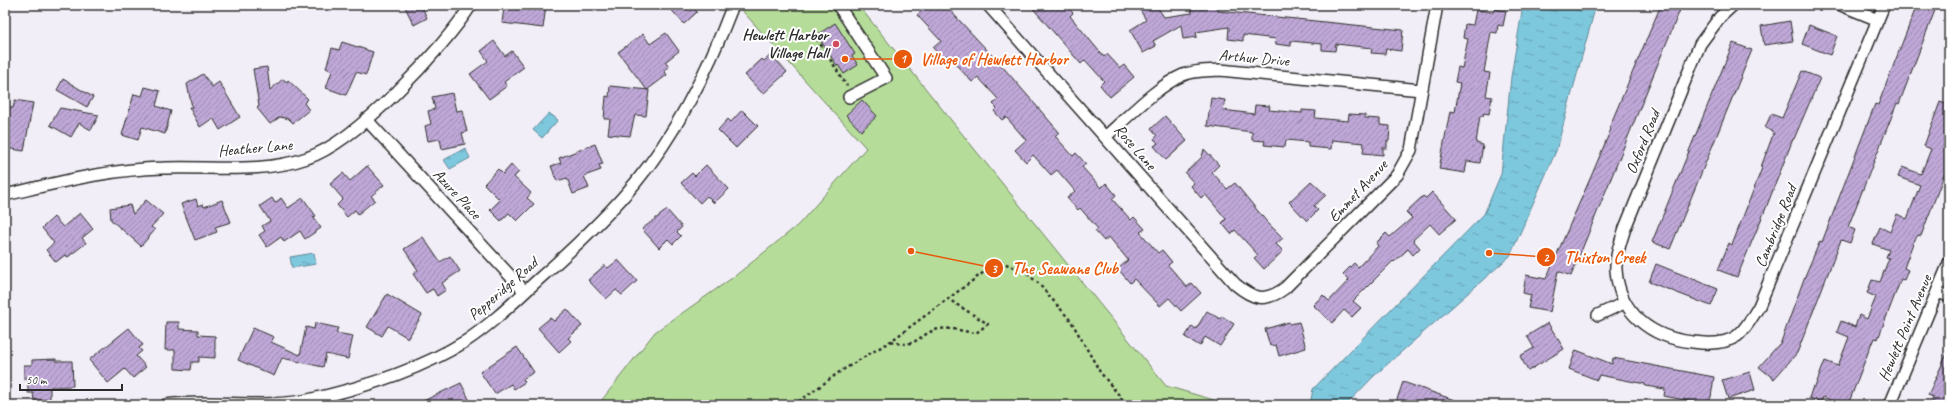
<svg xmlns="http://www.w3.org/2000/svg" width="1954" height="410" font-family="Caveat,sans-serif">
<style>
.green{fill:#b5dd99;stroke:#708462}
.water{fill:url(#water-ripples);stroke:#5d8996}
.building{fill:url(#building-hatch);stroke:#2b2b2b}
.lines{fill:none;stroke-linecap:round;stroke-linejoin:round}
.street-casing{stroke:#2b2b2b;stroke-width:14}
.path{stroke:#2b2b2b;stroke-width:2.5;stroke-dasharray:3 3;stroke-linecap:butt}
.street{stroke:#fff;stroke-width:11}
.poi-dot{fill:#d1495b;stroke:#fff;stroke-width:1.5}
.labels{text-anchor:middle;dominant-baseline:central;stroke-width:4;stroke-linejoin:round;paint-order:stroke}
.poi-label{font-size:16px;font-weight:bold;fill:#2b2b2b;stroke:#fff;text-anchor:end}
.street-label{font-size:16px;fill:#2b2b2b;stroke:#fff}
.leader{fill:none;stroke:#e8590c;stroke-width:1.5}
.callout-dot{fill:#e8590c;stroke:#fff;stroke-width:1.5}
.mark-label{font-size:12px;text-anchor:middle;font-weight:bold;fill:#fff}
.callout-label{font-size:17px;text-anchor:middle;font-weight:bold;fill:#e8590c;stroke:#fff;stroke-width:4;stroke-linejoin:round;paint-order:stroke}
</style>
<defs>
<pattern id="water-ripples" width="26" height="14" patternUnits="userSpaceOnUse"><rect width="26" height="14" fill="#7ec8de"/><path d="M2 4q2-2 4 0t4 0M15 11q2-2 4 0t4 0" fill="none" stroke="#67a3b4"/></pattern>
<pattern id="building-hatch" width="6" height="6" patternUnits="userSpaceOnUse"><rect width="6" height="6" fill="#bfa8d7"/><path d="M-1 1l2-2M0 6l6-6M5 7l2-2" fill="none" stroke="#9b89af"/></pattern>
</defs>
<rect width="100%" height="100%" fill="#f2eef7"/>
<filter id="ink" filterUnits="userSpaceOnUse"><feTurbulence type="fractalNoise" baseFrequency=".025" numOctaves="2"/><feDisplacementMap in="SourceGraphic" scale="8" xChannelSelector="R" yChannelSelector="G"/><feConvolveMatrix kernelMatrix="1 2 1 2 8 2 1 2 1" color-interpolation-filters="sRGB"/></filter>
<g filter="url(#ink)">
<path class="green" d="M737,5h121l308,381 65,19h-633l57,-73 80,-56 63,-51 68,-77z"/>
<path class="water" d="M1523,5h73l-40,146 -46,105 -136,120 -28,29h-36l3,-16 171,-175 17,-40 10,-97z
M549,113l9,7 -16,18 -9,-8z
M465,148l5,10 -20,11 -6,-9z
M314,253l2,11 -24,4 -2,-11z"/>
<path class="building" d="M404,5h17l6,13 -13,7z
M518,5l28,1 -3,22 -41,-5 2,-16 14,2z
M667,5h24l6,7 -13,12z
M916,5h29l57,61 57,66 -4,4 18,20 3,-3 10,11 -4,3 19,21 5,-5 10,12 -4,4 19,21 3,-3 11,12 -5,3 18,21 4,-3 10,12 -4,3 19,22 5,-4 9,10 -20,18 -12,-13 -9,8 -26,-27 -4,4 -12,-14 10,-9 -19,-23 -5,4 -9,-10 3,-2 -18,-21 -2,2 -11,-12 8,-7 -18,-21 -6,5 -18,-20 -7,7 -11,-12 11,-10 -20,-23 -4,3 -8,-9 3,-3 -4,-4 5,-5 -20,-22 -6,5 -25,-27 -4,4 -10,-11 8,-7 -24,-26 5,-4z
M1030,5h36l7,8 -3,3 34,41 3,-3 13,14 4,-3 10,12 -24,20 -10,-12 4,-4 -19,-21 -4,4z
M1148,5h8l8,12 28,-4 -1,-5 26,-3 1,6 185,19 -2,21 -15,-2 -1,5 -14,-1 1,-5 -36,-4 -1,7 -13,-1v-6l-31,-3v5l-16,-2 1,-5 -33,-4v6l-15,-2 1,-12 -33,5 1,5 -14,2 -2,-14 -28,16 3,5 -13,7 -13,-23 16,-10 -6,-10z
M1661,5h21l-111,271 -13,-5 -8,41 -22,-4 3,-13 -8,-2 3,-18 20,4 47,-107 18,-43 -2,-1z
M1917,5h20l-38,99 -2,-1 -49,124 7,3 -5,13 -9,-3 -44,113 -23,26 -15,-12 22,-25 24,-66 15,-35 2,1 53,-138 3,1z
M1494,9l12,2 -3,15 -5,-1 -1,8 -6,-1 -7,40 6,1 -4,23 6,1 -3,17 -5,-1 -1,3h-3l-4,27 7,2 -3,18 -13,-2 -2,12 -26,-4 11,-58 5,1 5,-29 -5,-1 3,-15 4,1 6,-29 -5,-1 2,-14 8,1 3,-15 17,2z
M1790,21l3,20 -29,4 -3,-19z
M835,23l20,31 -3,2 6,9 -14,9 -6,-9 -1,1 -20,-31z
M1809,25l28,11 -7,19 -28,-11z
M666,33l13,18 -14,11 4,5 -5,3 3,5 -20,15 -29,-38 25,-18 7,10z
M494,41l11,15 7,-5 12,16 -20,15 3,4 -18,13 -19,-25 18,-13 -7,-10z
M342,42l31,10 -7,23 -10,-3 -10,23 -20,-7 6,-17 -6,-3 6,-20 7,2z
M1733,43l19,7 -82,199 -18,-7z
M771,55l16,17 -24,22 -18,-19 17,-16 2,2z
M267,67l3,23 13,-11 4,3 1,-2 20,19 -4,4 5,7 -16,13 -4,-4 -9,-2 -10,7 -13,-16 2,-2 -6,-37z
M1802,71l18,7 -26,61h-1l-27,69 -29,69 -19,-7 11,-27 3,2 30,-77 -1,-1 13,-35 -9,-4 6,-14 11,4z
M203,74l9,13 7,-5 21,35 -20,13 -7,-12 -13,9 -11,-20h3l-5,-23z
M63,79l30,18 -6,10 -30,-17z
M610,86l39,4 -3,26 -11,-1 -5,21 -22,-2 2,-15h-6l2,-23 3,1z
M145,87l15,4 -4,15 15,5 -6,23 -23,-7 -4,13 -16,-5 12,-41 8,2z
M452,93l4,18 6,-1 5,22 -5,1 3,11 -23,5 -2,-10 -12,2 -3,-15 6,-2 -3,-13 7,-2 -3,-12z
M1211,98l14,2 -2,10 31,4 1,-9 15,1 -1,4 33,3v-3l14,1 -1,7 33,3 1,-7 16,1v3l15,1v6l10,1 -1,15h-2v7h-4v7l-20,-2 1,-10 -32,-3 -1,9 -23,-2v-5l-22,-2 -1,7 -21,-2 1,-4 -13,-1v-8l-45,-6z
M15,100l18,3 -9,48 -19,-3v-42l8,2z
M862,100l15,16 -16,15 -15,-16z
M1940,102l9,3v72l-5,-2 -23,61 -3,-1 -5,8 -9,25 4,2 -4,10 -3,-1 -23,60 -3,-1 -2,5 -1,-1 -24,63h-6l-19,-8 -2,5 -12,-4 4,-12 2,1 10,-26 13,5 11,-29 -12,-5 4,-11 14,6 4,-12 8,4 9,-22 -9,-4 5,-13 8,2 9,-24 -3,-1 3,-7 -16,-6 7,-17 10,5 7,-18 10,5 13,-34 -22,-8 4,-10 19,7 10,-25 -7,-3z
M60,108l39,7 -8,15 -12,-7 -8,14 -21,-12z
M742,110l16,16 -22,22 -18,-18 10,-11 3,3z
M1165,116l22,25 -21,19 -12,-14 4,-3 -4,-4 3,-3 -6,-7z
M595,144l8,20 -4,1 2,5 -17,6 5,12 -16,6 -6,-16 -10,3 -6,-15 10,-3 -2,-5z
M1204,149l15,16 -7,7 15,17 8,-6 31,38 17,17 -7,6 7,7 -19,18 -10,-11 4,-3 -23,-25 -4,4 -9,-11 4,-4 -21,-25 -4,4 -10,-12 3,-3 -9,-10 17,-16z
M511,165l8,7 -5,5 17,16 -4,5 7,6 -17,17 -8,-8 -8,8 -11,-11 10,-10 -16,-16 14,-15 5,5z
M706,165l23,24 -15,14 -7,-7 -7,7 -19,-20 11,-10 3,3z
M367,166l17,19 -13,11 4,4 -17,14 -3,-4 -8,7 -10,-12 6,-6 -13,-15 13,-11 7,8z
M1311,181l15,14 -12,11 4,4 -11,11 -18,-19z
M1432,192l24,27 -17,15 -9,-10 -17,16 7,8 -7,7 -5,-6 -14,13 -1,-1 -40,40 8,7 -9,9 -8,-7 -12,13 -19,-18 10,-10 6,6 20,-21 -6,-6 11,-11 4,4 20,-21 -2,-3 10,-10 4,4 22,-19 -6,-6 17,-16 3,2z
M272,198l3,5 6,-5 7,10 15,-10 13,18 -3,1 8,11 -16,11 -5,-8 -16,11 -3,-5 -14,10 -8,-12 6,-4 -3,-5 8,-5 -10,-15z
M196,199l2,7 5,-2 1,3 18,-7 9,22 -16,5 2,5 -22,8 -14,-36z
M146,200l17,14 -12,13 4,3 -14,16 -30,-26 -1,-12 20,-3 3,9z
M667,210l15,17 -5,5 4,4 -8,8 -5,-5 -9,9 -17,-19z
M80,213l13,16 -11,9 4,5 -18,14 -3,-2 -9,7 -10,-12 8,-7 -12,-15 12,-11 9,10z
M423,237l17,25 10,-6 10,15 -18,12 4,7 -9,6 -4,-7 -7,4 -13,-19 5,-4 -14,-21z
M618,260l19,21 -15,14 -6,-5 -10,9 -18,-19 17,-15 3,3z
M1656,264l62,25 -7,17 -62,-24z
M387,294l35,21 -14,23 -20,-12 -6,10 -15,-9z
M567,309l15,17 -14,12 3,3 -12,11 -21,-24 12,-10 4,3z
M1207,311l13,8 2,-3 12,8 -14,22 -15,-9 -5,9 -15,-9 7,-11 4,3z
M166,322h13v7l19,1v5l17,1v22l-16,-1v5h-7l-1,8 -16,-1v-19h-10z
M1289,322l1,2 9,-2 7,26 -27,8 -3,-11 -6,1 -5,-17z
M315,323l23,5 -2,5 17,3 -5,23 -22,-5 -3,13 -41,-9 -8,18 -36,-16 15,-32 21,9 -3,5 29,13 6,-28 8,2z
M1548,323l16,26 -36,22 -8,-15 14,-8 -7,-12z
M129,328l14,17 -4,3 3,3 -6,5 10,11 -13,11 -8,-9 -17,14 -19,-23z
M517,347l17,25 -11,7 2,3 -11,7 -3,-5 -16,10 -15,-22z
M1949,349v56h-8l-10,-4 2,-4 -5,-2z
M1576,350l36,14 1,-6 101,19 -3,20 -3,6 -19,-2 -25,-5 1,-7 -20,-3v-2l-46,-9 -2,5 -28,-11z
M56,359v2h16l1,25 -23,1v13h-16l-1,-7h-5v-15l-4,2v-15h8v-5z
M1750,372l5,18 -27,9 -6,-19z
M1403,382l60,21v2h-68z
M461,383l11,22h-57z"/>
<g class="lines">
<defs>
<path id="street" d="M838,5l48,73 -37,19
M988,5l247,279c18,15 30,19 50,4l112,-113 14,-25 26,-145
M1733,5l-13,12 -20,27 -75,184c-4,13 -10,28 -9,42 3,43 35,68 77,72 14,2 32,2 44,-6 9,-7 16,-20 22,-30l125,-301
M1841,5l37,15
M366,119l159,173
M1105,137c22,-19 52,-51 78,-62 12,-5 24,-4 37,-5l201,20
M5,195c52,-12 104,-26 158,-27 47,-2 99,6 144,-10 49,-16 136,-109 164,-153
M1937,292l12,4
M1598,315l26,-12
M166,405c46,-6 98,4 142,-5 55,-12 110,-29 158,-59 27,-18 50,-41 74,-63 34,-30 67,-61 96,-96 43,-52 73,-114 97,-177
M1890,405l59,-142"/>
</defs>
<use href="#street" class="street-casing"/>
<path class="path" d="M814,34l33,52
M891,341c26,10 28,-9 49,-12 12,-2 24,3 36,4l12,-9 -40,-25
M794,405l47,-34 50,-30 108,-80 26,11 13,11 33,38 29,51 27,33"/>
<use href="#street" class="street"/>
</g>
</g>
<circle class="poi-dot" cx="836" cy="44" r="4"/>
<g class="labels">
<g class="poi-label">
<text x="828" y="35">Hewlett Harbor<tspan x="828" dy="18">Village Hall</tspan></text>
</g>
<g class="street-label">
<text transform="translate(1254 58) rotate(5)">Arthur Drive</text>
<text transform="translate(1643 142) rotate(-68)">Oxford Road</text>
<text transform="translate(1135 147) rotate(49)">Rose Lane</text>
<text transform="translate(255 148) rotate(-5)">Heather Lane</text>
<text transform="translate(1358 191) rotate(-47)">Emmet Avenue</text>
<text transform="translate(457 194) rotate(47)">Azure Place</text>
<text transform="translate(1776 226) rotate(-68)">Cambridge Road</text>
<text transform="translate(503 289) rotate(-41)">Pepperidge Road</text>
<text transform="translate(1905 328) rotate(-67)">Hewlett Point Avenue</text>
</g>
</g>
<path class="leader" d="M845 59L903 59M1489 253L1546 257M911 251L994 268"/>
<g class="callout-dot">
<circle cx="845" cy="59" r="4"/>
<circle cx="1489" cy="253" r="4"/>
<circle cx="911" cy="251" r="4"/>
<circle cx="903" cy="59" r="10"/>
<circle cx="1546" cy="257" r="10"/>
<circle cx="994" cy="268" r="10"/>
</g>
<g class="mark-label">
<text x="903" y="63">1</text>
<text x="1546" y="262">2</text>
<text x="994" y="273">3</text>
</g>
<g class="callout-label">
<text x="994" y="65">Village of Hewlett Harbor</text>
<text x="1605" y="263">Thixton Creek</text>
<text x="1065" y="274">The Seawane Club</text>
</g>
<rect width="1954" height="410" fill="none" stroke="#fff" stroke-width="20"/>
<rect x="10" y="10" width="1934" height="390" fill="none" stroke="#2b2b2b" stroke-width="1.5" filter="url(#ink)"/>
<path d="M20 384v6h102v-6" fill="none" stroke="#2b2b2b" stroke-width="2"/>
<text x="26" y="384" font-size="12" fill="#2b2b2b" stroke="#ffffff" stroke-width="3" paint-order="stroke">50 m</text>
</svg>
